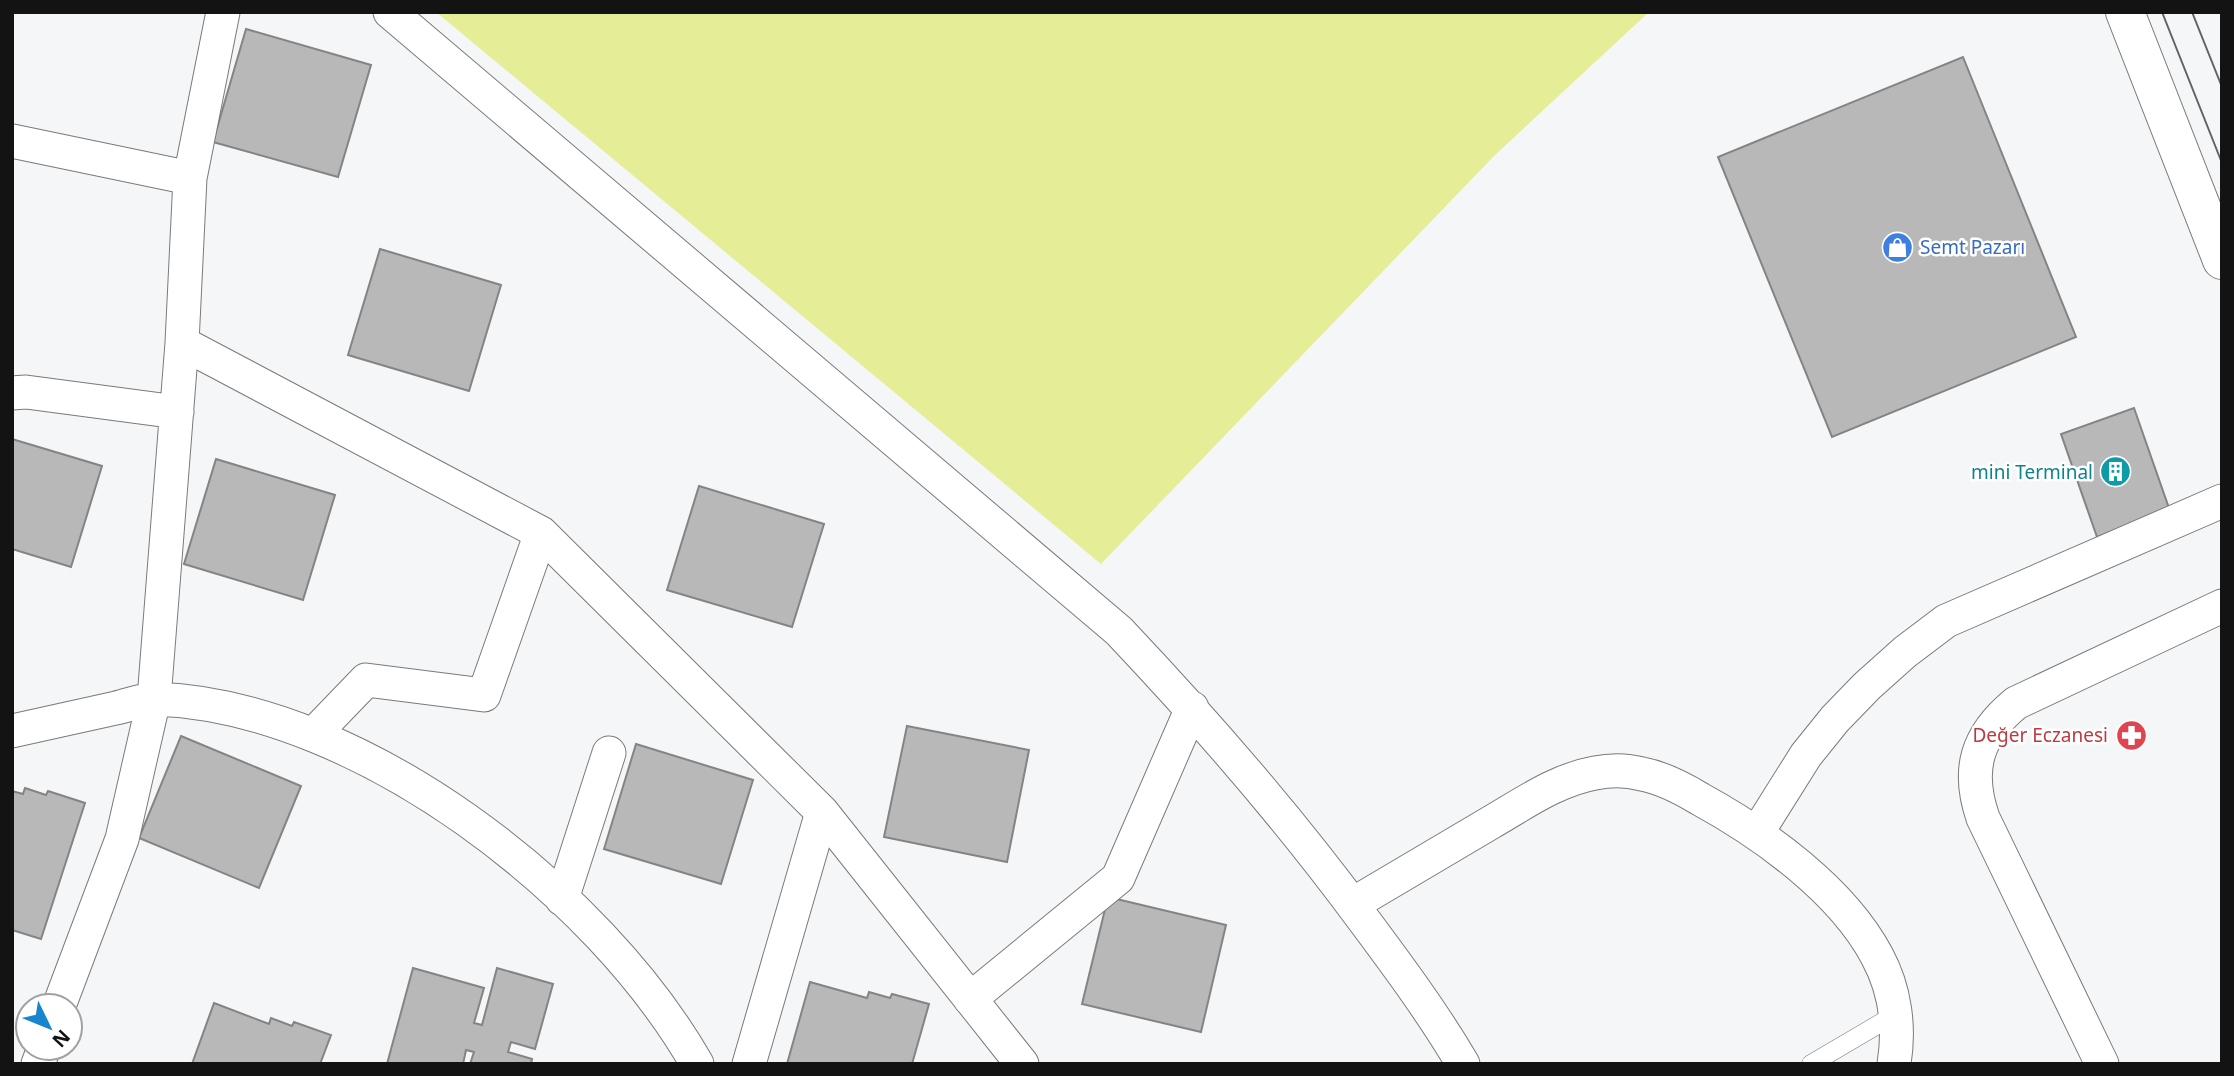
<svg xmlns="http://www.w3.org/2000/svg" width="2234" height="1076" font-family="'Noto Sans',sans-serif">
<style>
.green{fill:#e5ee97}
.building{fill:#b8b8b9;stroke:#848485;stroke-width:2}
.lines{fill:none;stroke-linecap:round;stroke-linejoin:round}
.service-casing{stroke:#7a7a7b;stroke-width:19}
.minor-casing{stroke:#7a7a7b;stroke-width:35}
.primary-casing{stroke:#7a7a7b;stroke-width:40}
.service{stroke:#fff;stroke-width:18}
.minor{stroke:#fff;stroke-width:33}
.primary{stroke:#fff;stroke-width:38}
.tram{stroke:#636364;stroke-width:2}
.labels{text-anchor:middle;dominant-baseline:central;stroke-width:5;stroke-linejoin:round;paint-order:stroke}
.shop-label{font-size:19px;fill:#366cbe;stroke:#fff;text-anchor:start}
.culture-label{font-size:19px;fill:#0d838f;stroke:#fff;text-anchor:end}
.health-label{font-size:19px;fill:#be3a42;stroke:#fff;text-anchor:end}
</style>
<rect width="100%" height="100%" fill="#f5f6f7"/>
<path class="green" d="M436,12h1213l-154,143 -394,409z"/>
<path class="building" d="M246,29l125,36 -33,112 -125,-35z
M1963,57l113,280 -244,100 -114,-280z
M380,249l121,36 -32,106 -121,-36z
M2134,408l36,103 -73,26 -36,-103z
M12,439l90,27 -31,101 -59,-18z
M216,459l119,36 -32,105 -119,-36z
M699,486l125,38 -32,103 -125,-37z
M907,726l122,24 -22,112 -123,-25z
M181,736l120,50 -42,102 -120,-50z
M636,744l117,36 -32,104 -117,-35z
M25,788l21,7 2,-4 37,12 -44,136 -29,-9v-139l11,3z
M1108,897l118,28 -25,107 -119,-28z
M413,968l71,20 -10,35 8,2 15,-57 56,16 -18,65 -24,-7 -3,10 24,7 -1,5h-61l4,-12 -8,-2 -3,14h-76z
M810,982l57,16 2,-6 21,6 2,-4 37,10 -17,60h-125z
M214,1003l55,21 2,-6 21,8 2,-4 37,13 -11,29h-128z"/>
<g class="lines">
<defs>
<path id="service" d="M1811,1064l85,-50"/>
<path id="minor" d="M390,12l729,619c87,92 169,186 244,288 35,47 70,94 100,145
M12,141l178,37
M182,343l359,190 281,279 200,252
M12,393l14,-1 151,20
M12,731c35,-8 69,-15 104,-23 13,-3 28,-9 41,-9 204,8 442,193 540,365
M313,735l53,-55 118,15 57,-162
M1757,833l49,-78 29,-36 32,-33 38,-34 41,-31 276,-120
M562,899l47,-146
M1353,904c45,-27 91,-54 137,-81 33,-19 66,-43 105,-50 15,-3 32,-3 47,1 21,4 40,14 58,25 64,35 142,91 177,157 18,33 23,71 17,108
M970,999l148,-121 74,-170
M59,1006l63,-167 32,-140 28,-356 8,-165 33,-166
M38,1064l6,-16
M749,1064l73,-252
M2102,1064l-119,-246c-17,-49 -6,-83 33,-115l206,-97"/>
<path id="primary" d="M2125,12l97,248"/>
</defs>
<use href="#service" class="service-casing"/>
<use href="#minor" class="minor-casing"/>
<use href="#primary" class="primary-casing"/>
<use href="#service" class="service"/>
<use href="#minor" class="minor"/>
<use href="#primary" class="primary"/>
<path class="tram" d="M2162,12l60,151
M2192,12l30,75"/>
</g>
<defs>
<symbol id="shop-disc" viewBox="-11 -11 22 22"><circle r="9.5" fill="#3f7fe0" stroke="#fff"/><path d="M-5-2.5h2.3a2.7 3.5 0 0 1 5.4 0H5L5.5 6h-11ZM-1.5-2.5h3a1.5 2.3 0 0 0-3 0Z" fill="#fff"/></symbol>
<symbol id="building-disc" viewBox="-11 -11 22 22"><circle r="9.5" fill="#0f9aa8" stroke="#fff"/><path d="M-4-6H4V6H1V3H-1V6H-4ZM-2.5-4.3h1.7v1.8h-1.7ZM.8-4.3h1.7v1.8H.8ZM-2.5-1h1.7V.8h-1.7ZM.8-1h1.7V.8H.8Z" fill="#fff"/></symbol>
<symbol id="pharmacy-disc" viewBox="-11 -11 22 22"><circle r="9.5" fill="#e0444e" stroke="#fff"/><path d="M-2-6h4v4h4v4h-4v4h-4v-4h-4v-4h4Z" fill="#fff"/></symbol>
</defs>
<g fill-rule="evenodd">
<use href="#shop-disc" x="1880" y="230" width="35" height="35"/>
<use href="#building-disc" x="2098" y="454" width="35" height="35"/>
<use href="#pharmacy-disc" x="2114" y="718" width="35" height="35"/>
</g>
<g class="labels">
<g class="shop-label">
<text x="1920" y="247">Semt Pazarı</text>
</g>
<g class="culture-label">
<text x="2093" y="472">mini Terminal</text>
</g>
<g class="health-label">
<text x="2108" y="735">Değer Eczanesi</text>
</g>
</g>
<rect width="2234" height="1076" fill="none" stroke="#131314" stroke-width="28"/>
<g transform="translate(49 1027) rotate(133)"><circle r="33" fill="#ffffff" stroke="#a1a1a1" stroke-width="2"/>
<path d="M0-5L12 26L0 18L-12 26Z" fill="#1786cf"/>
<text y="-10" font-size="19" font-weight="bold" text-anchor="middle" fill="#131314">N</text>
</g>
</svg>
